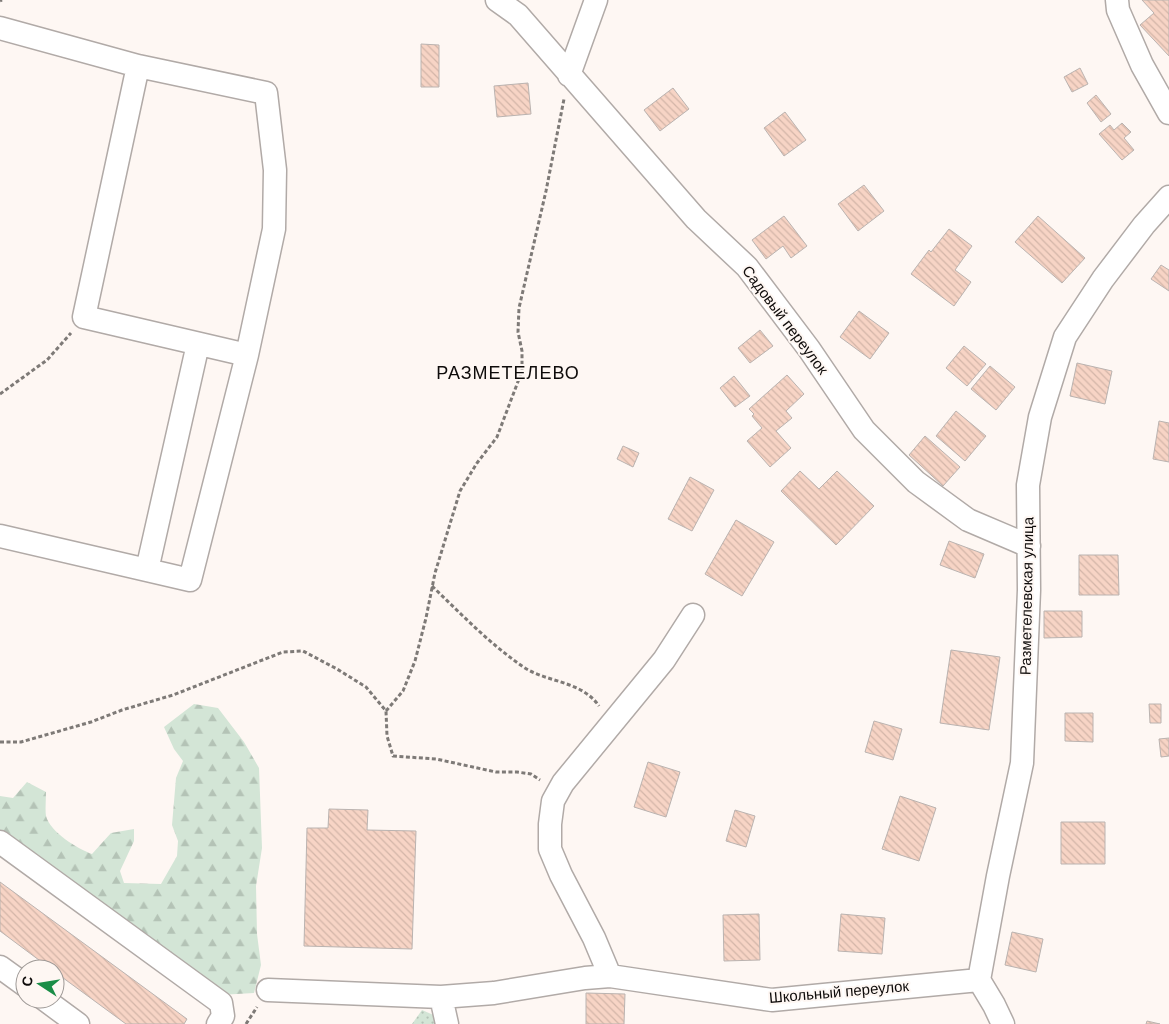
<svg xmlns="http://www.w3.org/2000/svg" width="1169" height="1024" font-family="'DM Sans',sans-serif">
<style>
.forest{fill:url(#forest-firs)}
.park{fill:url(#park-dots)}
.building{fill:url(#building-back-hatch);stroke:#bab3b0}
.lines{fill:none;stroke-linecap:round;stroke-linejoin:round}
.minor-casing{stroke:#b1aaa7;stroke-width:25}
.path{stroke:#7e7a77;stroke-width:3;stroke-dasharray:4 2.5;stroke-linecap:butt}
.minor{stroke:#fff;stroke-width:22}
.labels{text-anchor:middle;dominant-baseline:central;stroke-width:4;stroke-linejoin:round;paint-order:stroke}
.street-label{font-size:15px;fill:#0e0b0a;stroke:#fef7f3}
.quarter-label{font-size:18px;letter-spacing:1px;fill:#0e0b0a;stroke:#fef7f3}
</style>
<defs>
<pattern id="forest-firs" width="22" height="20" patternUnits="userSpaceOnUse" patternTransform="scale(1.25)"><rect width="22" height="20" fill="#d3e5d6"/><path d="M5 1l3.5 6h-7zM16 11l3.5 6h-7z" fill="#b4c3b6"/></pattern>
<pattern id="park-dots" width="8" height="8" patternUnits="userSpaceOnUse" patternTransform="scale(1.25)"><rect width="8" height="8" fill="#d3e5d6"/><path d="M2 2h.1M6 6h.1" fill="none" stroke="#b4c3b6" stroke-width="1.8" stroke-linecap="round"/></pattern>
<pattern id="building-back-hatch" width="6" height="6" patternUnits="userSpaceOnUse" patternTransform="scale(1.25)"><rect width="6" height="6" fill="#f7d4c5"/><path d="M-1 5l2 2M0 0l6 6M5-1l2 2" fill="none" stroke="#d3b5a8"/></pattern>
</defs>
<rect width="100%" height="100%" fill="#fef7f3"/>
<path class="forest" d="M194,704l24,4 26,34 15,26 3,80 -6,38 1,48 4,31 -7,28 -35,2 -219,-161v-38l13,2 14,-16 19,10c0,8 -1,17 0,24 4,16 32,33 46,38l19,-21 23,-4v12l-14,30 4,12 37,1 16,-28 1,-15 -6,-16 4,-47 7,-17 -9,-12 -10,-22z"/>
<path class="park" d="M422,1010l32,14h-42z"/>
<path class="building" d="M1142,0h27v56l-29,-31 14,-12z
M421,44l18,1v42h-18z
M1080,68l8,16 -16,8 -8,-15z
M528,83l3,31 -34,3 -3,-31z
M673,88l16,21 -29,22 -16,-21z
M1096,95l15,19 -10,8 -14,-19z
M785,112l21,28 -22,16 -20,-28z
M1122,123l9,9 -7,6 10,12 -12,10 -23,-26 11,-9 4,5z
M864,185l20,26 -26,20 -20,-27z
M784,216l23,30 -16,12 -8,-12 -17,13 -14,-19z
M1038,216l47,42 -23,25 -47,-41z
M949,229l23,17 -17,24 16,12 -17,24 -43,-32 18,-24 2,2z
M1161,265l8,5v21l-18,-12z
M859,311l30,22 -19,26 -30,-22z
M760,330l13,16 -23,17 -12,-15z
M964,346l22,18 -19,22 -21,-18z
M1077,363l35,8 -7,33 -35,-8z
M990,366l25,21 -19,23 -25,-21z
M787,375l17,19 -18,17 6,7 -16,13 15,17 -21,19 -23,-26 15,-13 -10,-12 2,-2 -5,-5z
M734,376l16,20 -15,11 -15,-19z
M956,411l30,25 -21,25 -29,-25z
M1159,421l10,2v39l-16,-3z
M925,436l35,31 -17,19 -34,-31z
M623,446l16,7 -6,14 -16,-8z
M800,471l19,18 18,-18 37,35 -38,39 -55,-54z
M690,477l24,13 -22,41 -24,-12z
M736,520l38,22 -32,54 -37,-22z
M949,541l35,13 -9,24 -35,-13z
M1079,555h39l1,40h-40z
M1044,611h38v26l-38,1z
M951,650l49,7 -11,73 -49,-7z
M1149,704h12v19h-11z
M1065,713h28v29l-28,-1z
M874,721l28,8 -9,31 -28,-8z
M1169,738v18l-8,1 -2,-18z
M648,762l32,10 -14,45 -32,-10z
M900,796l36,12 -17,53 -37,-12z
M329,809l39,1 -1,20 49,1 -4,118 -108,-3 3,-118h21z
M735,810l20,6 -9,31 -20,-6z
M1061,822h44v42h-44z
M0,882l187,137 -3,5h-58l-71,-52v-3h-4l-51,-38z
M759,914l1,46 -36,1 -1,-46z
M841,914l44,4 -3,36 -44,-3z
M1012,932l31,7 -7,33 -31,-7z
M586,993l39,1 -1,30h-38z
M1147,1021l13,3h-14z"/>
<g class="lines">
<defs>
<path id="minor" d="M497,0l21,15 178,204 51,48 62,82 55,81 52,52 52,38 61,26
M1117,0l1,10 24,55 27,48
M0,28l138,38 128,27 9,77 -1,59 -27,126 -163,-38 54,-251
M569,75l27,-75
M0,536l190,44 57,-225
M147,570l51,-226
M0,842l221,161 2,13 -5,8
M0,967l25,18
M610,976l-16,-38 -33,-63 -11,-26v-25l3,-23 10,-18 101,-123 29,-45
M268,990l173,7 53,-4 91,-15 25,-2 162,24 207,-20
M441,997l6,27
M44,999l34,25
M1003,1024l-9,-19 -15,-25 19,-104 24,-113 7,-173 -1,-105 12,-68 25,-80 38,-58 41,-54 25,-28"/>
</defs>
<use href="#minor" class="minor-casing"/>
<path class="path" d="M0,1l2,-1
M0,394l47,-34 24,-27
M432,586c29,28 57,57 90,80 24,17 59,14 77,40
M386,711l17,-20 12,-30 11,-43 9,-45 25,-82 17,-28 20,-26 25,-66v-20l-4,-19 1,-24 27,-117 18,-92
M0,742h21l70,-20 31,-12 51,-15 110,-43 20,-1 34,18 29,18 20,24 1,25 6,20 43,3 60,13h21l14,2 9,6
M246,1024l11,-17"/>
<use href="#minor" class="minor"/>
</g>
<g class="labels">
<g class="street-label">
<text transform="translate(785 320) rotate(53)">Садовый переулок</text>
<text transform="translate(1027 596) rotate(-89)">Разметелевская улица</text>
<text transform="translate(839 992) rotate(-5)">Школьный переулок</text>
</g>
<g class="quarter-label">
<text x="508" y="373">РАЗМЕТЕЛЕВО</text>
</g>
</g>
<g transform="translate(40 984) rotate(282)"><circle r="24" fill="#fef7f3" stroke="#9e9996"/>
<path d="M0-4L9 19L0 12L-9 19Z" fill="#1a8d47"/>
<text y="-8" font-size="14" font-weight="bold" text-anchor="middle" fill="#0e0b0a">С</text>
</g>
</svg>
